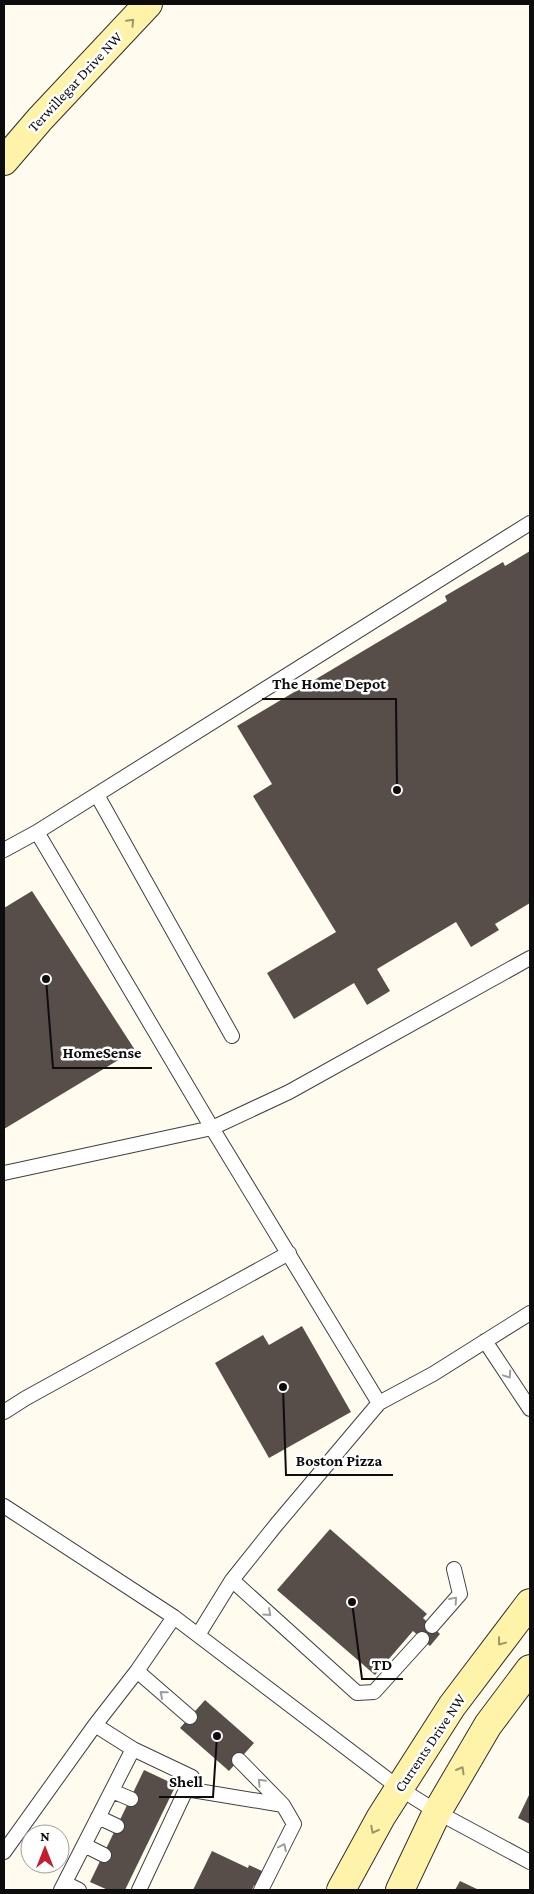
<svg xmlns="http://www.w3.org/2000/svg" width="534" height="1894" font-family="'Crimson Pro',serif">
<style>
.building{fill:#574e49}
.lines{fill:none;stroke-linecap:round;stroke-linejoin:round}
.lane-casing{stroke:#404040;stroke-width:16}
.secondary-casing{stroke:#2f2f2f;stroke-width:30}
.lane{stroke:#fff;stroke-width:14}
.secondary{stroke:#fff2a9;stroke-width:28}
.oneway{stroke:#9e966b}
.oneway2{stroke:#9e9e9e}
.labels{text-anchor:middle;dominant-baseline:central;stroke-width:5;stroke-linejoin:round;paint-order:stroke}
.street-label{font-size:15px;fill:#0d0d0d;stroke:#fff}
.leader{fill:none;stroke:#0d0d0d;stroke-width:2}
.callout-dot{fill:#0d0d0d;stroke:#fff;stroke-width:2}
.callout-label{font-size:16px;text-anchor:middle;font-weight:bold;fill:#0d0d0d;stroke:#fff;stroke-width:5;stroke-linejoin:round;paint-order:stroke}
</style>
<rect width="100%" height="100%" fill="#fffbee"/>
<path class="building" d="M530,551v352l-35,21 4,6 -28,17 -15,-25 -79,47 13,22 -23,14 -13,-22 -60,36 -27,-46 69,-41 -83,-136 19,-12 -35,-58 210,-125 -2,-5 58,-34 2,4z
M32,891l103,159 -131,79v-221z
M302,1326l49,86 -82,46 -54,-95 48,-28 6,10z
M330,1529l97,85 -4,4 17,16 -10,12 -17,-15 -38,44 -98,-85z
M205,1700l49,43 -25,28 -49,-43z
M144,1770l32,15 -51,105h-17l-18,-8z
M530,1793v31l-12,-6z
M212,1851l36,17 1,-3 15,7 -7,15 -3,-2 -2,5h-59z
M460,1881l19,9h-24z"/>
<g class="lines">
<defs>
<path id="lane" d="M97,795l135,241
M37,832l175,296 167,275
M4,850l33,-18 493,-309
M4,1173l208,-45 77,-36 241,-134
M485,1341l45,68
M4,1412l22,-14 263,-145
M4,1506l170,111 225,171 38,24 93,50
M232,1580l125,113 17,-1 48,-53
M432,1626l28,-32 -6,-25
M198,1635l34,-55 44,-55 103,-122 54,-29 97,-61
M137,1671l53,46
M95,1725l38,24
M239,1760l44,45
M186,1789l97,16 11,19 -33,66
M112,1791l19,8
M98,1817l19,9
M84,1845l20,10
M4,1852l91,-127 42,-54 37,-54
M65,1883l14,7
M61,1890l72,-141 59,28 -53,113"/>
<path id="secondary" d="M4,161l36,-42 108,-115
M341,1890l40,-73 71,-111 78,-103
M400,1890l37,-78 51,-87 42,-56"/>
</defs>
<use href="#lane" class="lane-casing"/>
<use href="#secondary" class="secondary-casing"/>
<use href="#lane" class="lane"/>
<use href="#secondary" class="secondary"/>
</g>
<defs><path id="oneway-chevron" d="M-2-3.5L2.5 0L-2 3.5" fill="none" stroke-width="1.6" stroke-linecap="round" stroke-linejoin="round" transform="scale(1.25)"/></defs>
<g class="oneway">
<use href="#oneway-chevron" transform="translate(131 22) rotate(-47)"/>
<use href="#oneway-chevron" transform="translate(501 1642) rotate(127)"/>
<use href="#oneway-chevron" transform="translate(461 1770) rotate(-60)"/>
<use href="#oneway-chevron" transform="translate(374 1830) rotate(118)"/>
</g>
<g class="oneway2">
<use href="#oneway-chevron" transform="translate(508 1375) rotate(56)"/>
<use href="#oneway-chevron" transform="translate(454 1600) rotate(-49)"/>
<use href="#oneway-chevron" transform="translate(268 1613) rotate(42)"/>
<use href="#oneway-chevron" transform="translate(163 1694) rotate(-139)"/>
<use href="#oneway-chevron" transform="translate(261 1782) rotate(-134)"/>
<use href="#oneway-chevron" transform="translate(283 1847) rotate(-64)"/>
</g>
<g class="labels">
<g class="street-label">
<text transform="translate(75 82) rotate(-47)">Terwillegar Drive NW</text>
<text transform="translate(430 1743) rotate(-56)">Currents Drive NW</text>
</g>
</g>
<path class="leader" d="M397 790L396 699H262M46 979L53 1068H152M283 1387L286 1475H393M352 1602L362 1679H403M217 1736L213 1797H159"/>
<g class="callout-dot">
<circle cx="397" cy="790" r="5"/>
<circle cx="46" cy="979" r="5"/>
<circle cx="283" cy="1387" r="5"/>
<circle cx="352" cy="1602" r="5"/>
<circle cx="217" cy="1736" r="5"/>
</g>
<g class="callout-label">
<text x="329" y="689">The Home Depot</text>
<text x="102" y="1058">HomeSense</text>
<text x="339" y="1466">Boston Pizza</text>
<text x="382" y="1670">TD</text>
<text x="186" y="1787">Shell</text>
</g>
<rect width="534" height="1894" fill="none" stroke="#0d0d0d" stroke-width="10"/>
<g transform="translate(45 1849)"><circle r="24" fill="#ffffff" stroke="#9e9e9e"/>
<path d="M0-4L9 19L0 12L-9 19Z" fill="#c71c2b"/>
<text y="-8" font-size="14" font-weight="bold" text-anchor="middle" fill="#0d0d0d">N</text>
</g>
</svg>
